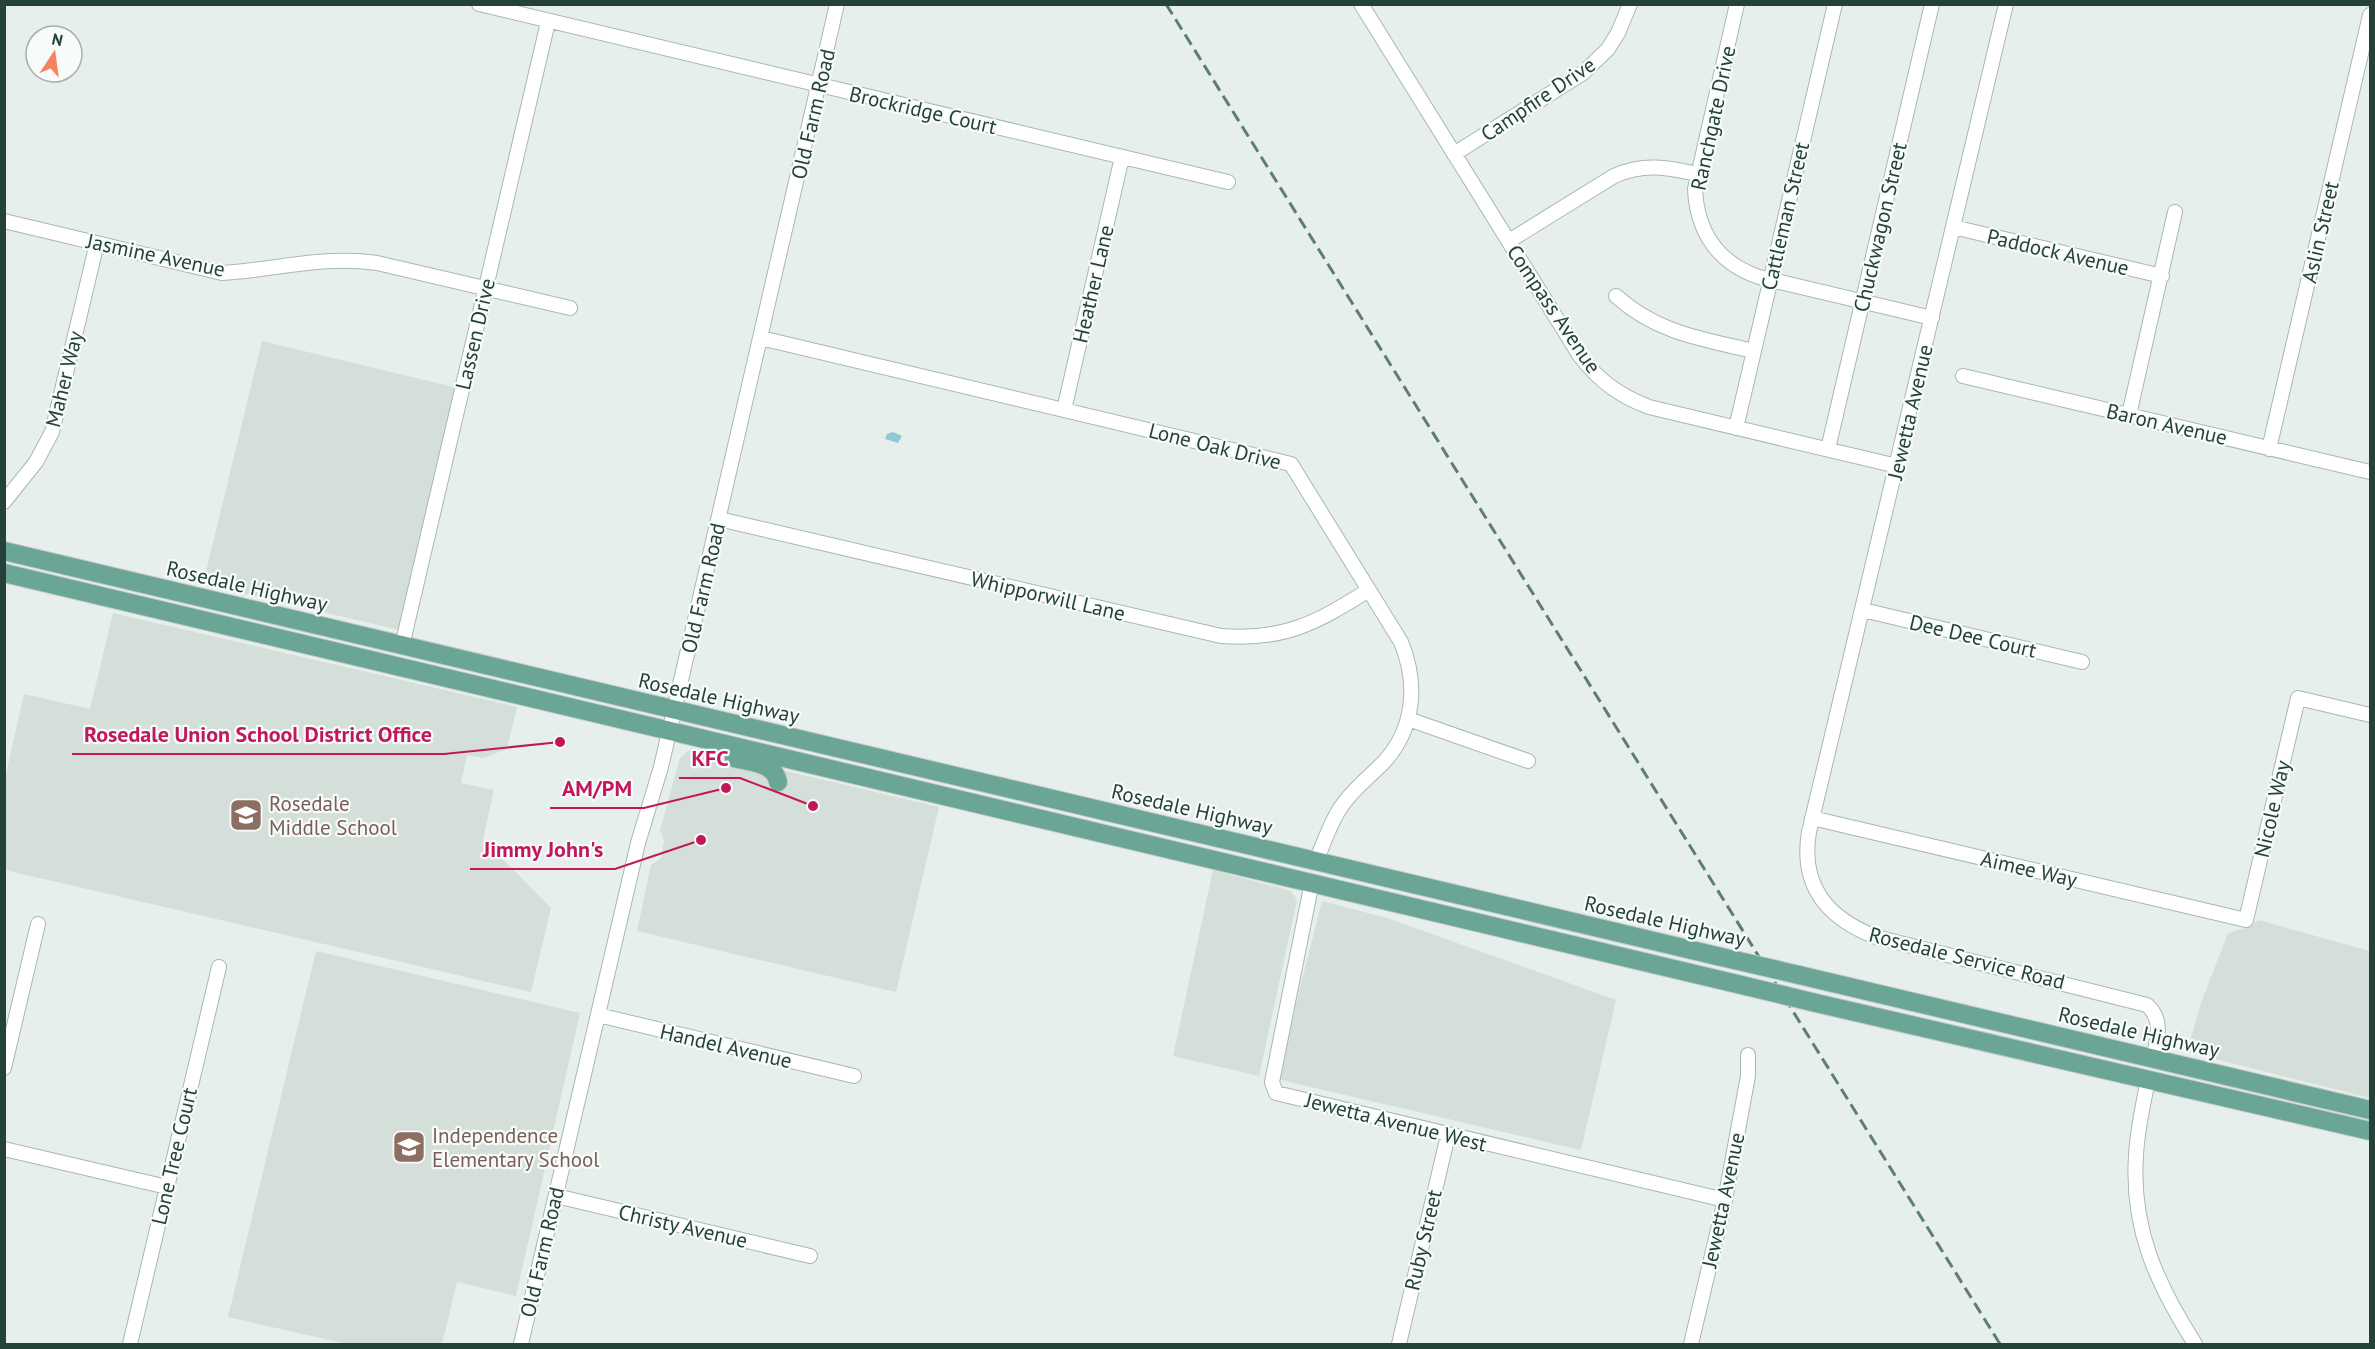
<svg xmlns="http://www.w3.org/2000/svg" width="2375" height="1349" font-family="'PT Sans',sans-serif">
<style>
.built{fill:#d4dfda}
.water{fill:#8ec9d4}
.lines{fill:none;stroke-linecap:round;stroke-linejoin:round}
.minor-casing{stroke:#a8b8b2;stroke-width:16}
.major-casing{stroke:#c2cac8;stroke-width:20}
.minor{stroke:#fff;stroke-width:14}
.major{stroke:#6aa596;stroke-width:18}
.rail{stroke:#5f7d75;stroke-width:3;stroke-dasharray:12 6;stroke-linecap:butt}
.major-bridge-casing{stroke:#c2cac8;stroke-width:20;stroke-linecap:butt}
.major-bridge{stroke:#6aa596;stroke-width:18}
.labels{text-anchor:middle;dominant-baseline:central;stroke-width:4.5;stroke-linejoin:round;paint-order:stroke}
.street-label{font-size:21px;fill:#24423a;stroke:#f7fbf9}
.education-label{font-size:21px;fill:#785e54;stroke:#f7fbf9;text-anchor:start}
.leader{fill:none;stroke:#c2185b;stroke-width:2}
.callout-dot{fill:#c2185b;stroke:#f7fbf9;stroke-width:2}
.callout-label{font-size:22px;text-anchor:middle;font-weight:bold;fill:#c2185b;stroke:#f7fbf9;stroke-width:4.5;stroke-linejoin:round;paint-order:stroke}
</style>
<rect width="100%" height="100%" fill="#e6efeb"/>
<path class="built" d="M262,341l200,48 -58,242 -201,-47z
M113,613l404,94 -10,42 -24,9 -16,-3 -6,28 33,7 -11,49 68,69 -20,84 -526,-122v-92l19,-84 66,15z
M692,748l30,14 42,11 22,-2 153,36 -43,185 -259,-61 14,-66 10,-7 3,-17 -4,-11 20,-72z
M1213,870l78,21 6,9 -38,176 -86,-20z
M1322,901l65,17 229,82 -35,150 -304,-71z
M2258,920l112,31v147l-183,-46 14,-49 27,-70 22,-6z
M316,951l264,62 -64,283 -59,-14 -15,62h-95l-119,-27z"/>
<path class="water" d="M893,432l9,4 -4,7 -13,-4 2,-5z"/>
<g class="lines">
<defs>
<path id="minor" d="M479,4l749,178
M1361,4l219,352c19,25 40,40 69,51l248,59
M1737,4l-42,185c2,43 23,74 64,88l173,41
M2006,4l-197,828c-9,54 18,86 67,105l271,68c17,15 10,35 6,54
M1454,154l129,-81 25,-24 10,-16 12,-29
M4,221l218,52c54,-3 100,-18 155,-10l193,45
M1953,227l209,49
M1509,241l105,-65c29,-13 53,-9 83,-2
M1616,296c41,37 86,43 137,55
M761,338l530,126 110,178c17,41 14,87 -18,121 -14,14 -31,27 -42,44 -11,16 -17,36 -25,54
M1963,376l407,96
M1064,410l58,-253
M2129,415l46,-203
M1736,428l99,-424
M1828,449l104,-445
M2269,449l101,-434
M4,502l32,-40 16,-30 45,-189
M719,519l502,117c65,5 96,-14 148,-46
M1863,610l219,52
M402,646l146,-624
M1408,719l120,42
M1812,818l434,102 52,-222 72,17
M1312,882l-40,200 4,11 449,107
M598,1015l256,61
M4,1068l34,-144
M2148,1080c-5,25 -11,51 -12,76 -5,73 21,128 59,188
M4,1149l163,38
M556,1196l254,60
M130,1344l89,-377
M521,1344l117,-501 23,-76 176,-763
M1399,1344l49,-209
M1691,1344l34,-144 23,-124v-21"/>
<path id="major" d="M4,551l1713,405
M4,573l1729,410
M734,758c16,4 41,5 44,24
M1799,975l571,135
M1816,1003l554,128"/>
</defs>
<use href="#minor" class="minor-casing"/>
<use href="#major" class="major-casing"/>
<use href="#minor" class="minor"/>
<use href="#major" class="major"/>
<path class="rail" d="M1166,4l834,1340"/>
<defs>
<path id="major-bridge" d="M1717,956l82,19
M1733,983l83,20"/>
</defs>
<use href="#major-bridge" class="major-bridge-casing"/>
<use href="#major-bridge" class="major-bridge"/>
</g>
<defs>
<symbol id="school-square" viewBox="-11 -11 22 22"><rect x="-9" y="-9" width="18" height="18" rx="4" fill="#8d6e63" stroke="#f7fbf9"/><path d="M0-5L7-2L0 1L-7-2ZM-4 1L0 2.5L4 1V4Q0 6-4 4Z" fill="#fff"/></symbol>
</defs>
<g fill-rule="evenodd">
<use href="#school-square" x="227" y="796" width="38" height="38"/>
<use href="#school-square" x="390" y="1128" width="38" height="38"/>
</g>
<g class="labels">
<g class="street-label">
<text transform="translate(1538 99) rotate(-34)">Campfire Drive</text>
<text transform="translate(923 110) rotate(13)">Brockridge Court</text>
<text transform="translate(813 114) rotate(-77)">Old Farm Road</text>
<text transform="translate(1713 118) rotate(-78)">Ranchgate Drive</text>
<text transform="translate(1785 216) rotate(-77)">Cattleman Street</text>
<text transform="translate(1880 227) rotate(-77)">Chuckwagon Street</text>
<text transform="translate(2320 232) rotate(-77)">Aslin Street</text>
<text transform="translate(2058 252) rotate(13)">Paddock Avenue</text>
<text transform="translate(156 255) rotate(12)">Jasmine Avenue</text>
<text transform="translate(1093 284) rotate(-77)">Heather Lane</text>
<text transform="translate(1554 309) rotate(56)">Compass Avenue</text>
<text transform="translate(475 334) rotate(-77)">Lassen Drive</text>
<text transform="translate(64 379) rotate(-76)">Maher Way</text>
<text transform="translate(1910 412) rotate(-77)">Jewetta Avenue</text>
<text transform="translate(2167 424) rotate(13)">Baron Avenue</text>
<text transform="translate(1215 446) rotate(14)">Lone Oak Drive</text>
<text transform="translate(247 586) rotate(13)">Rosedale Highway</text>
<text transform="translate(703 588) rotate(-77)">Old Farm Road</text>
<text transform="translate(1048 596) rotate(13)">Whipporwill Lane</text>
<text transform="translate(1973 636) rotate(13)">Dee Dee Court</text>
<text transform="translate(719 698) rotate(13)">Rosedale Highway</text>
<text transform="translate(1192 809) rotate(13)">Rosedale Highway</text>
<text transform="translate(2272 809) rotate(-77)">Nicole Way</text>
<text transform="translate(2029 869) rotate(13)">Aimee Way</text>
<text transform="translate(1665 921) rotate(13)">Rosedale Highway</text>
<text transform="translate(1967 958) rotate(14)">Rosedale Service Road</text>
<text transform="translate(2139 1032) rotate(13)">Rosedale Highway</text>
<text transform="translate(726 1046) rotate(13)">Handel Avenue</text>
<text transform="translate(1396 1122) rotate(14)">Jewetta Avenue West</text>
<text transform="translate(174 1156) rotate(-77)">Lone Tree Court</text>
<text transform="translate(1723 1200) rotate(-78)">Jewetta Avenue</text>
<text transform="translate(683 1226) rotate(13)">Christy Avenue</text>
<text transform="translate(1423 1240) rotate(-77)">Ruby Street</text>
<text transform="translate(542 1252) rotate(-77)">Old Farm Road</text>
</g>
<g class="education-label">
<text x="269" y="803">Rosedale<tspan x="269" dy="24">Middle School</tspan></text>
<text x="432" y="1135">Independence<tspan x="432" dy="24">Elementary School</tspan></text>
</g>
</g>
<path class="leader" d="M560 742L444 754H72M813 806L740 778H679M726 788L644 808H550M701 840L615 869H470"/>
<g class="callout-dot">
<circle cx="560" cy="742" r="6"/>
<circle cx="813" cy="806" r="6"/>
<circle cx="726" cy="788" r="6"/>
<circle cx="701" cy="840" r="6"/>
</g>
<g class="callout-label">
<text x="258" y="742">Rosedale Union School District Office</text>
<text x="710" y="766">KFC</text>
<text x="597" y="796">AM/PM</text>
<text x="543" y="857">Jimmy John's</text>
</g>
<rect width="2375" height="1349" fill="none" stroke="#24423a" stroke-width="12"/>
<g transform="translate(54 54) rotate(13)"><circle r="28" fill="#f7fbf9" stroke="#a3b1ad" stroke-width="1.5"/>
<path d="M0-4.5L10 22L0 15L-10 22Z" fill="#f4845f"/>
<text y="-9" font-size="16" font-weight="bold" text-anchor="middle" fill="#24423a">N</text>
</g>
</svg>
